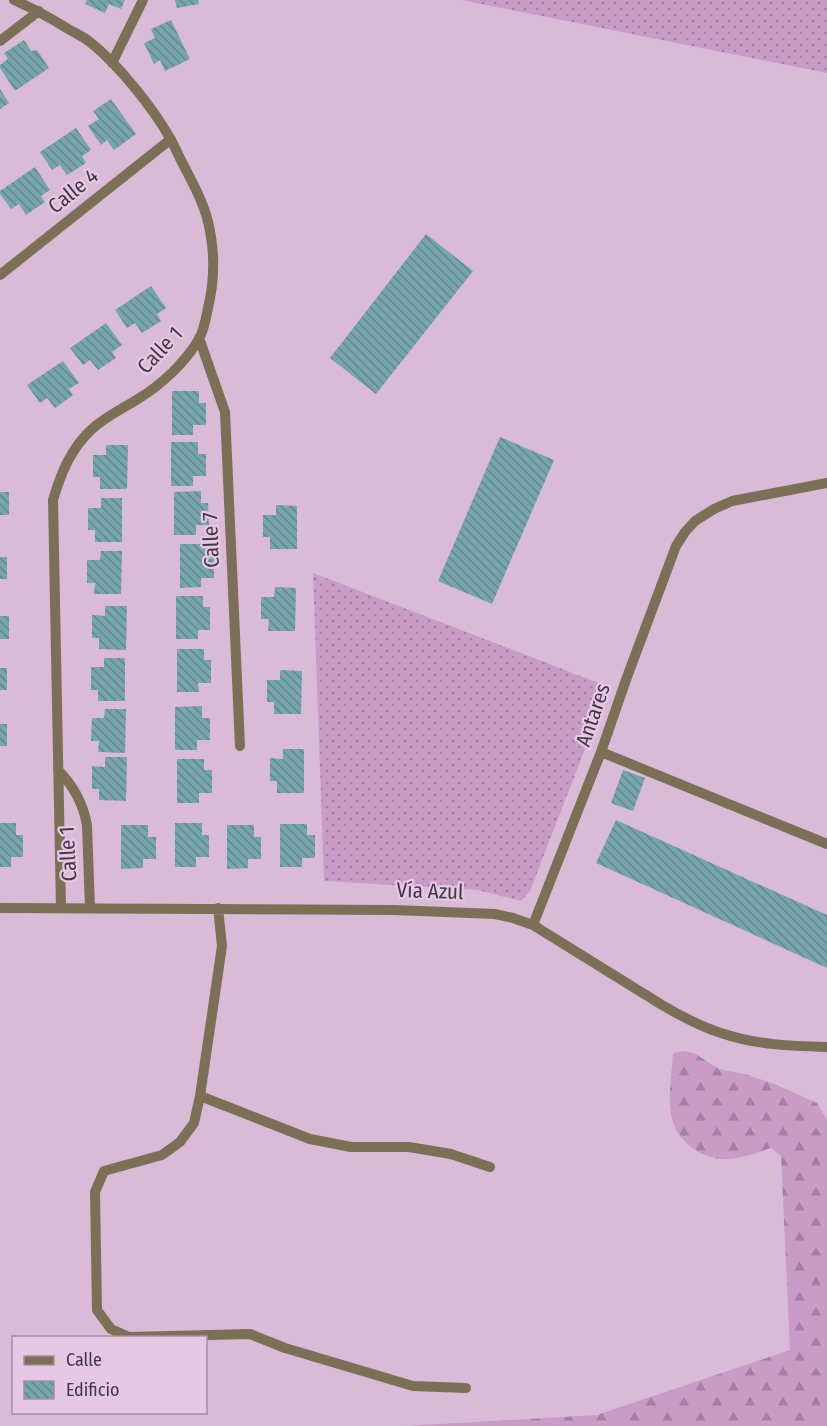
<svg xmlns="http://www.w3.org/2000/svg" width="827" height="1426" font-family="'Fira Sans Condensed',sans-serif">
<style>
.grass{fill:url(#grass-dots)}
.forest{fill:url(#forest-firs)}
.building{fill:url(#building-back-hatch)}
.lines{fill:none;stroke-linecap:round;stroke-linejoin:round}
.minor{stroke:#7b6f55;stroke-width:10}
.labels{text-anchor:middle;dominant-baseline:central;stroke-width:4.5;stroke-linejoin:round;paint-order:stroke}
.street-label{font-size:21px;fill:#433743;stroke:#e6c8e5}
</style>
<defs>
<pattern id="grass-dots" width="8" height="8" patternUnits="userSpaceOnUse" patternTransform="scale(1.5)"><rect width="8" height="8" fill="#c89cc7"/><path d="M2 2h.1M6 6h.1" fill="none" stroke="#a480a3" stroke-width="1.8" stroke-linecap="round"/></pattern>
<pattern id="forest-firs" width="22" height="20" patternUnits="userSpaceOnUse" patternTransform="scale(1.5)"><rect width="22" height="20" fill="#c89cc7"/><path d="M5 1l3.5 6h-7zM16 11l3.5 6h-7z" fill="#a480a3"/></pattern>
<pattern id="building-back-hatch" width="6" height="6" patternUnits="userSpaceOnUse" patternTransform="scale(1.5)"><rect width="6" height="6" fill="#76a5ac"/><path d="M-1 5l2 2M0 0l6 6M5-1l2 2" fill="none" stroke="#62878e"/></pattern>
</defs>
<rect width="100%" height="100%" fill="#d9bbd8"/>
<path class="grass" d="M461,0h366v73l-30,-6z
M313,573l296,114 -79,204 -9,10 -44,-11 -153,-9z"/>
<path class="forest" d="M684,1051l10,2 25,16 29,6 29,10 40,18 10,17v306h-421l191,-11 193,-65 -9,-194 -10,-8c-14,5 -30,11 -45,11 -22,1 -47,-16 -53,-37 -7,-22 -1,-47 0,-69z"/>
<path class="building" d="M87,0h38l-4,9 -12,-5 -4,9 -20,-9z
M175,0h23l1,4 -22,4z
M171,20l19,39 -25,12 -5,-11 -6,4 -10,-21 11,-5 -4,-9z
M24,40l7,11 6,-1 12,18 -34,23 -15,-23v-3l8,-6 -4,-6z
M0,89l9,14 -9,6z
M111,99l25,35 -22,16 -7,-10 -6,5 -13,-19 11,-7 -6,-8z
M76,128l15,22 -9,6 4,7 -19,12 -7,-10 -8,5 -12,-18z
M35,167l15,23 -9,6 4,6 -19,13 -7,-11 -8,5 -11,-15v-3z
M426,234l47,37 -97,123 -46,-36z
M151,286l15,22 -9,6 4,7 -19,12 -7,-10 -8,5 -12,-18z
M106,323l16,22 -10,7 4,6 -18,12 -8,-10 -7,5 -13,-17z
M63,361l16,22 -10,6 4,6 -18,13 -8,-10 -7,5 -13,-18z
M172,391h27v12h7v22h-13v10h-21z
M500,437l54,23 -62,144 -54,-23z
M171,442h27v12h8v22h-13v10h-22z
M106,445h22l-1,44h-27v-12h-7v-22h13z
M201,491v12h7l1,22h-13v10h-22v-43z
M0,492h9v23h-9z
M101,498h21v44h-27v-12h-7v-22h13z
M276,505l21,1v43h-27v-12h-7v-22h13z
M180,544h27v11h7v23h-13v9l-21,1z
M101,551h21l-1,43h-27l1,-11h-8v-23h13z
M0,557h7v22h-7z
M275,587l21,1 -1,43h-27l1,-12h-8v-22h13z
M176,596h27v11h7v23h-12v9h-22z
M105,606h22l-1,44 -27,-1v-11h-7v-23l13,1z
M0,616h9v23h-9z
M177,649h27v11h7v23h-13l1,9h-22z
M104,658h21v43h-27v-11h-7v-23h13z
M0,668h7v22h-7z
M280,670l22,1 -1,43h-27v-12h-7v-22h13z
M202,706v12h8v22h-13v10h-22v-43z
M105,709h21l-1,44 -27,-1 1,-11h-8l1,-23h12z
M0,724h7v22h-7z
M283,749h21v44h-27v-12h-7v-23l13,1z
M105,757h22l-1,44 -27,-1v-11h-7v-23l13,1z
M177,759h27v11h8v23h-13v10h-22z
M623,770l22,8 -12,33 -22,-8z
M616,820l211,95v53l-231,-105z
M0,823h16v12h7v22h-12v10h-11z
M175,823h27v12h7v22h-13v10h-21z
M280,824h27v11h8v23h-13v9h-22z
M121,825h27v12h8v22h-13v9l-22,1z
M227,825h27v12h7v22h-13v9l-21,1z"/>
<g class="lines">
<path class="minor" d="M14,0c20,9 38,19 56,30 7,4 14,7 20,12 28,22 64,67 81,98 5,9 9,19 14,28 11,21 21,40 25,63 5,26 4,52 -2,77 -2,10 -4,22 -9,31 -14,24 -38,46 -61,60 -16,10 -32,17 -46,30 -21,19 -31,44 -39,71l8,408
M0,41l39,-30
M112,63l31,-63
M0,275l171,-136
M199,338l26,74 15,334
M601,752l226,92
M58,770c16,16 25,33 29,55l3,83
M0,908l394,2 101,4 18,4 20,7 129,80c19,11 39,22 59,28 35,12 70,13 106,14
M218,908l4,38 -22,150 -6,27 -14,19 -18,13 -58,16 -9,21 2,118 14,19 18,8 121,-3 35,14 128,38 53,2
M533,925l68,-173 26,-75 49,-131 9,-14 10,-11 19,-12 18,-8 95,-18
M200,1096l110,43 41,8h58l42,7 39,13"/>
</g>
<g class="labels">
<g class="street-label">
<text transform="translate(73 191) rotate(-39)">Calle 4</text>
<text transform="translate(160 350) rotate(-47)">Calle 1</text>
<text transform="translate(211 540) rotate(-92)">Calle 7</text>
<text transform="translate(593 715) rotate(-71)">Antares</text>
<text transform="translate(68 854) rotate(-93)">Calle 1</text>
<text transform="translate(430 891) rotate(2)">Vía Azul</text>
</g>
</g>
<rect x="12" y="1336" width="195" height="78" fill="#e6c8e5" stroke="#a58ea4" stroke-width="1.5"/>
<rect x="24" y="1356" width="30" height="9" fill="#7b6f55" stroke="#a58ea4" stroke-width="1.5"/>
<text x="66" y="1366" font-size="18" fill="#433743">Calle</text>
<rect x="24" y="1381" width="30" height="18" fill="url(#building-back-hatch)" stroke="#a58ea4" stroke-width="1.5"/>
<text x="66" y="1396" font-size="18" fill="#433743">Edificio</text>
</svg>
